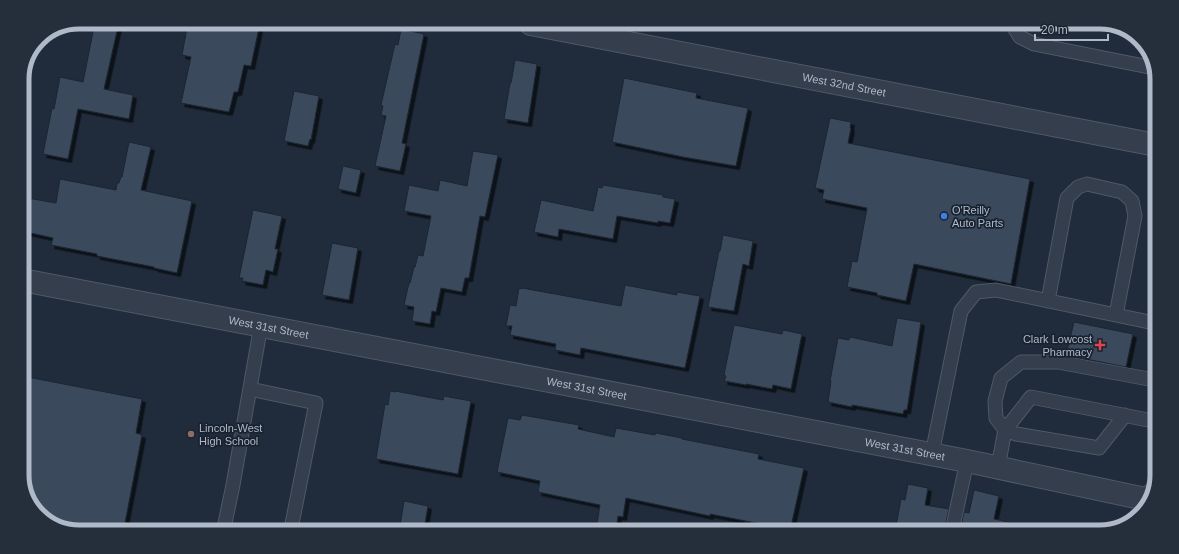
<svg xmlns="http://www.w3.org/2000/svg" width="1179" height="554" font-family="Arial,sans-serif">
<style>
.building{fill:#3b495c;stroke:#1b2532;filter:url(#shadow)}
.lines{fill:none;stroke-linecap:round;stroke-linejoin:round}
.service-casing{stroke:#4f5966;stroke-width:15}
.minor-casing{stroke:#4f5966;stroke-width:24}
.tertiary-casing{stroke:#4f5966;stroke-width:24}
.service{stroke:#343e4c;stroke-width:13}
.minor{stroke:#343e4c;stroke-width:22}
.tertiary{stroke:#343e4c;stroke-width:22}
.shop-dot{fill:#3f7fe0;stroke:#192330;stroke-width:1.5}
.health-dot{fill:#e0444e;stroke:#192330;stroke-width:1.5}
.education-dot{fill:#8d6e63;stroke:#192330;stroke-width:1.5}
.labels{text-anchor:middle;dominant-baseline:central;stroke-width:3.5;stroke-linejoin:round;paint-order:stroke}
.street-label{font-size:11px;fill:#afb9c8;stroke:#192330}
.poi-label{font-size:11px;fill:#afb9c8;stroke:#192330;text-anchor:start}
.rim{fill:none;stroke:#afb9c8;stroke-width:5}
</style>
<defs>
<filter id="shadow"><feDropShadow dx="3.5" dy="3.5" stdDeviation="0" flood-color="#0009"/></filter>
</defs>
<rect width="100%" height="100%" fill="#202c3c"/>
<path class="building" d="M95,22h24l-15,67 29,6 -4,24 -51,-10 -10,50 -25,-5 9,-46 2,1 6,-32 23,5z
M188,22l72,1 -9,43 -7,-1 -6,27h-4l-5,20 -48,-9 10,-46 -9,-2z
M401,29l23,5 -22,109 4,1 -6,27 -25,-5 11,-50 -5,-1 2,-9 -2,-1 14,-61 3,1z
M515,60l22,4 -9,59 -24,-4 6,-36h1z
M624,78l73,15 -1,5 52,10 -12,58 -53,-9 -71,-15z
M294,91l25,5 -8,44 -1,-1 -2,7 -24,-5z
M830,118l21,4 -1,6h1l-3,15 182,36 -19,105 -97,-20 -8,37 -29,-6v-2l-30,-6 5,-26 5,1 10,-54 -45,-9 2,-9 -9,-2z
M129,142l22,5 -10,43 51,11 -15,72 -23,-5v-1l-57,-11v-2l-46,-9 2,-7 -31,-7v-34l34,6 4,-24 56,11 1,-7h2l2,-6h1z
M473,151l25,4 -13,62 -5,-1 -11,62h-4l-3,14 -21,-4 -5,24 -4,-1 -2,13 -18,-3 2,-14 -10,-2 5,-22h1l4,-16h1l3,-12 5,1 8,-40 -27,-5 5,-26 29,6 2,-11 27,6z
M343,166l18,4 -5,23 -18,-4z
M603,185l60,10v2l12,2 -5,24 -12,-2v2l-41,-7 -4,23 -54,-10 -1,8 -24,-5 7,-32 52,11 5,-24 4,1z
M253,210l29,6 -7,33h3l-5,23 -7,-2 -3,15 -21,-4 1,-3h-4z
M723,235l30,6 -4,25 -6,-2 -9,47 -26,-4 11,-56h1z
M332,243l26,5 -9,52 -27,-5z
M625,285l52,10v-3l23,4 -15,72 -104,-20 -1,7 -25,-5 1,-6 -46,-9 2,-9h-6l4,-21 6,1 3,-18 3,1v-1l99,18z
M897,318l24,4 -14,88h-3l-1,4 -51,-9v2l-24,-5 3,-21h-1l8,-43 11,2 1,-3 42,9z
M1074,322l59,12 -7,33 -60,-12z
M734,325l48,9 1,-4 19,4 -11,55 -18,-4 -1,4 -26,-5v1l-22,-4 2,-5 -2,-1z
M22,376l120,23 -6,34 6,2 -18,93h-67l-23,-18 -12,-31z
M390,391l5,1v-1l48,9 1,-4 27,5 -13,73 -82,-15 9,-55 3,1z
M522,415l57,10 -1,4 36,8 2,-9 39,7 1,-2 26,5v1l77,15 -1,5 46,9 -14,63h-20l1,-5 -61,-12v2l-84,-18 -3,19 -5,-1 -2,14h-20l4,-25 -62,-13 2,-11 -43,-9 11,-54 12,2z
M908,484l20,4 -3,17 24,4 -5,22h-49l6,-32 4,1z
M974,490l25,6 -5,23 19,4 -1,9 -52,-1 4,-19 5,1z
M404,501l24,5 -4,23 -24,-3z"/>
<g class="lines">
<defs>
<path id="service" d="M1013,26l7,11 14,7 115,23 4,-3
M1048,301l19,-103 11,-11 9,-3 35,8 10,9 3,15 -19,99
M250,389l66,14 -25,126
M1125,415l-26,33 -83,-14 -11,-4 -9,-12 -1,-17 6,-23 20,-16h37l96,18
M932,454l29,-143 15,-19 20,-2 158,33
M998,467l7,-37 26,-33 122,24
M224,528l9,-43 28,-160
M952,531l15,-70"/>
<g id="minor">
<path id="s1" d="M531,24l625,121"/>
<path id="s2" d="M22,280l945,181 183,39"/>
</g>
<path id="tertiary" d="M1152,498l1,-4"/>
</defs>
<use href="#service" class="service-casing"/>
<use href="#minor" class="minor-casing"/>
<use href="#tertiary" class="tertiary-casing"/>
<use href="#service" class="service"/>
<use href="#minor" class="minor"/>
<use href="#tertiary" class="tertiary"/>
</g>
<circle class="shop-dot" cx="944" cy="216" r="4"/>
<path class="health-dot" d="M1098 339h4v4h4v4h-4v4h-4v-4h-4v-4h4z"/>
<circle class="education-dot" cx="191" cy="434" r="4"/>
<g class="labels">
<g class="street-label">
<text stroke="none"><textPath href="#s1" startOffset="319">West 32nd Street</textPath></text>
<text stroke="none"><textPath href="#s2" startOffset="251">West 31st Street</textPath></text>
<text stroke="none"><textPath href="#s2" startOffset="575">West 31st Street</textPath></text>
<text stroke="none"><textPath href="#s2" startOffset="899">West 31st Street</textPath></text>
</g>
<g class="poi-label">
<text x="952" y="210">O'Reilly<tspan x="952" dy="13">Auto Parts</tspan></text>
<text x="1092" y="339" text-anchor="end">Clark Lowcost<tspan x="1092" dy="13">Pharmacy</tspan></text>
<text x="199" y="428">Lincoln-West<tspan x="199" dy="13">High School</tspan></text>
</g>
</g>
<path d="M0 0H1179V554H0ZM79 29H1100A50 50 0 0 1 1150 79V475A50 50 0 0 1 1100 525H79A50 50 0 0 1 29 475V79A50 50 0 0 1 79 29Z" fill="#252f3c" fill-rule="evenodd"/>
<path class="rim" d="M79 29H1100A50 50 0 0 1 1150 79V475A50 50 0 0 1 1100 525H79A50 50 0 0 1 29 475V79A50 50 0 0 1 79 29Z"/>
<path d="M1035 34v6h73v-6" fill="none" stroke="#afb9c8" stroke-width="2"/>
<text x="1041" y="34" font-size="12" fill="#afb9c8" stroke="#192330" stroke-width="3" paint-order="stroke">20 m</text>
</svg>
